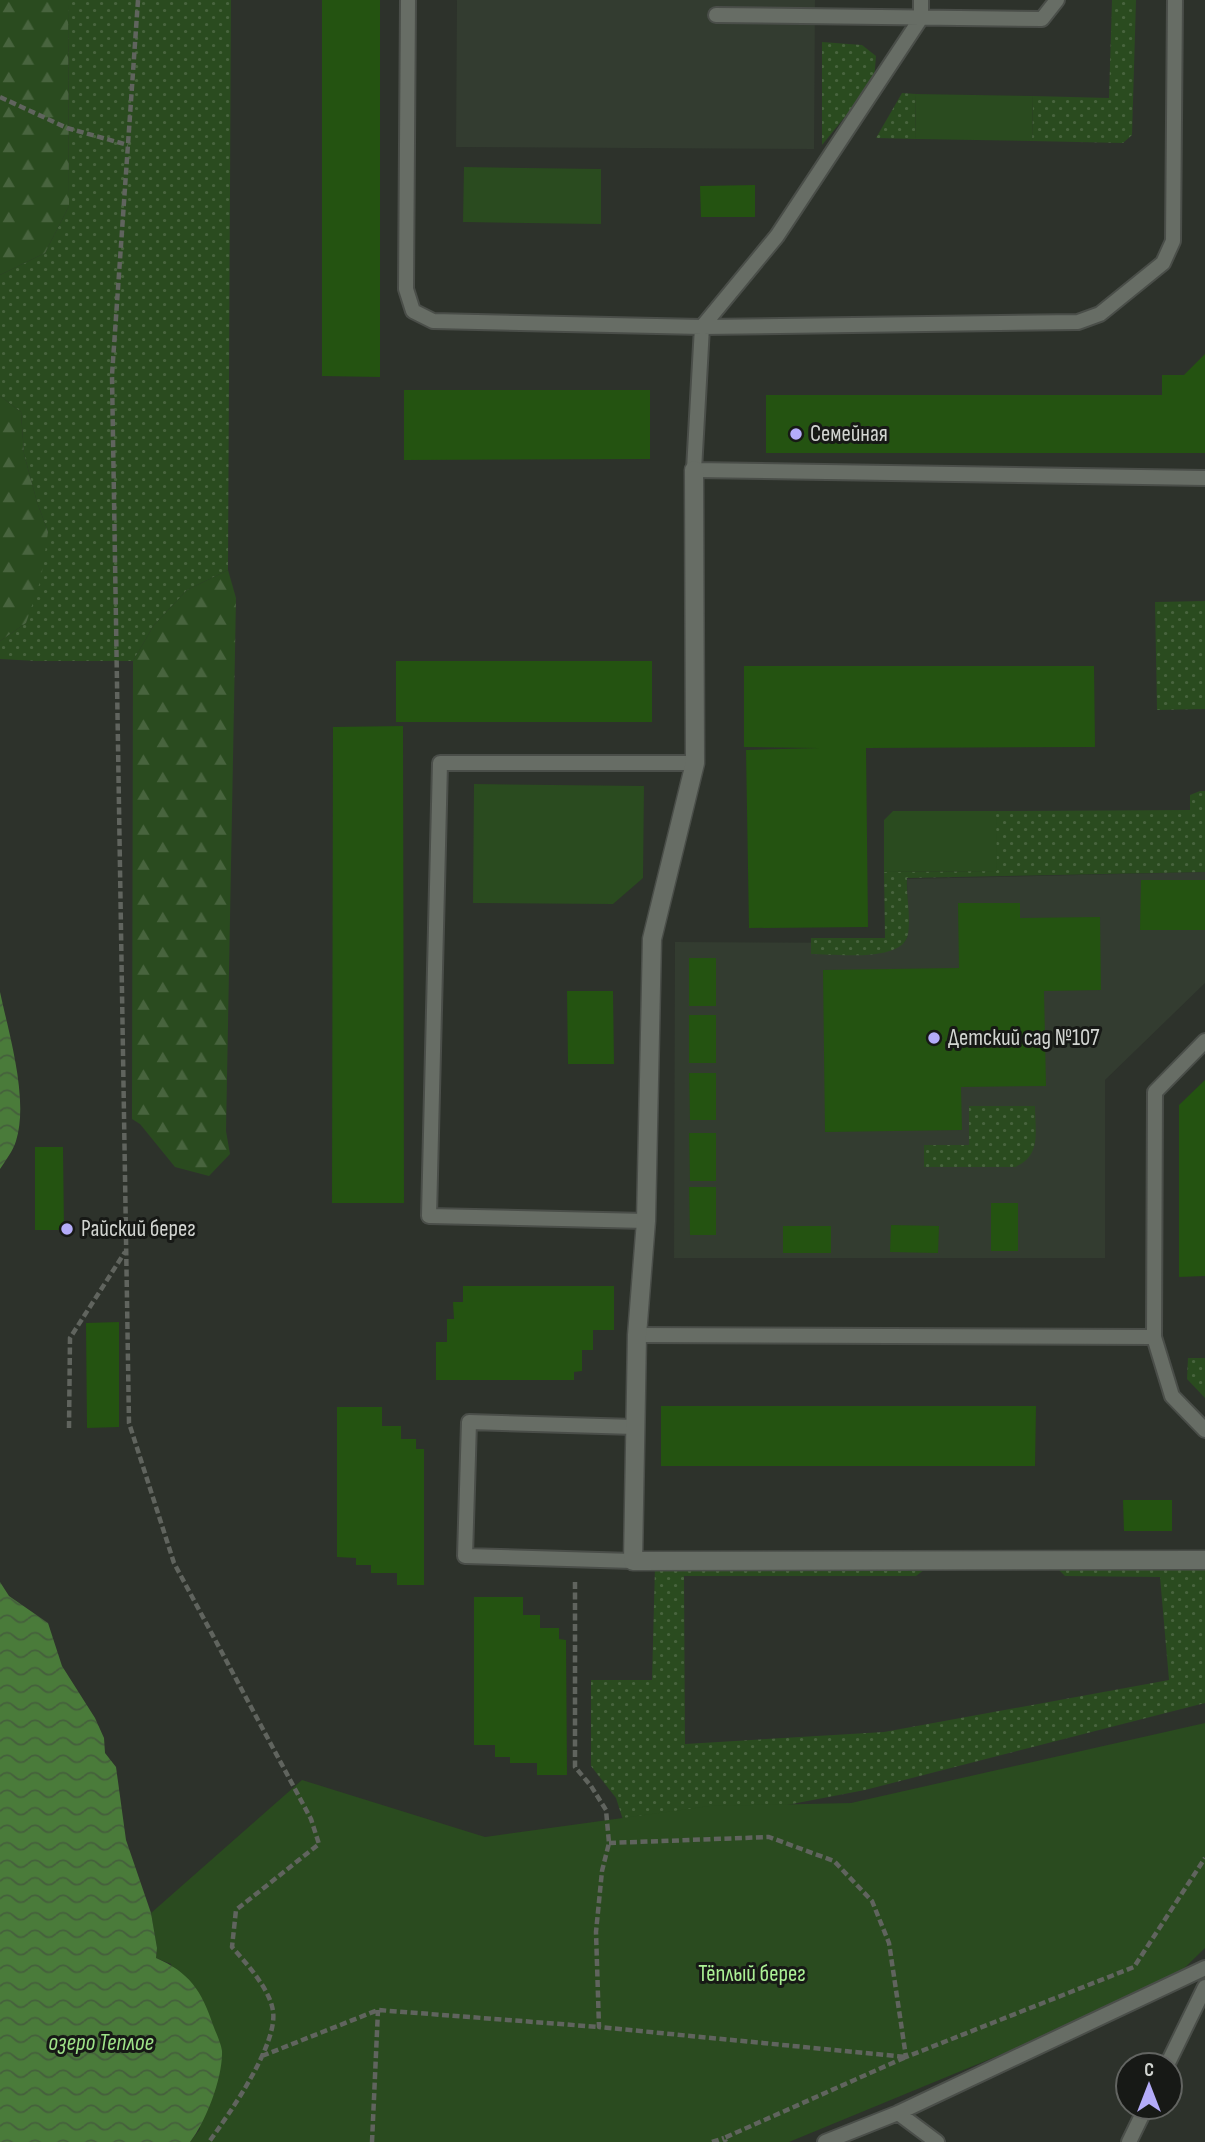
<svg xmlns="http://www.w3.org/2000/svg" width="1205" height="2142" font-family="'Sofia Sans Condensed',sans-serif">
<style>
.built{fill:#333c30}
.grass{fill:url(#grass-dots)}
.forest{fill:url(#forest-firs)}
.green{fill:#2a4b1f}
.water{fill:url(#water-waves)}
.building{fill:#245311}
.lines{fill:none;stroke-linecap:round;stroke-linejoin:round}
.service-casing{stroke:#4a4e49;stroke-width:18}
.minor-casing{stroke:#4a4e49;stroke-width:21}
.path{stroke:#60645e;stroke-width:4.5;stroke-dasharray:7 3.5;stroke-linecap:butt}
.service{stroke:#676d65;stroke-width:14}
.minor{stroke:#676d65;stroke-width:18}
.poi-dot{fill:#b4acf9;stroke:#171916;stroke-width:2.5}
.labels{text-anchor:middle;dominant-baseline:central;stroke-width:6;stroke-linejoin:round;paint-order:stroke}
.poi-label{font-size:23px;fill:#d2d5d1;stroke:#171916;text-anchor:start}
.park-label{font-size:23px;fill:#abf095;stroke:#171916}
.water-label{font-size:24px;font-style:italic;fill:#9ee288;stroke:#171916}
</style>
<defs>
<pattern id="grass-dots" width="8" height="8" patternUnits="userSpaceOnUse" patternTransform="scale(1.75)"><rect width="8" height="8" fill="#2a4b1f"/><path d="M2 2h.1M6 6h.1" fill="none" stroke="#48643e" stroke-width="1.8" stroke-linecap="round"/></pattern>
<pattern id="forest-firs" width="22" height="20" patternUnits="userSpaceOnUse" patternTransform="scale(1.75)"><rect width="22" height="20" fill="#2a4b1f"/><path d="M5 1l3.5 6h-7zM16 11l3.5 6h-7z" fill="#48643e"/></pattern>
<pattern id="water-waves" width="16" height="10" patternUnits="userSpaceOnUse" patternTransform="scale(1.75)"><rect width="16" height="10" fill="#4a7b3a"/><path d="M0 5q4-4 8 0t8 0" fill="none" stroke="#45603c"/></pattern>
</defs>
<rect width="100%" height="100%" fill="#2d322b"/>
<path class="built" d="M457,0h358l-1,149 -358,-2z
M1205,872v111l-100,97v178h-431l1,-316 229,1 4,-7 -1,-57z"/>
<path class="grass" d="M68,0h163l-3,570 -41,20 -33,35 -21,36h-97l-36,-2v-18l26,-18 22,-91 -11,-30 -13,-48 -3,-42 -21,-16v-121l45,-22 24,-47z
M1112,0h24l-4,135 -9,8 -91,-2 1,-45 76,2z
M822,42l40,3 14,11 -2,25 -52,64z
M902,93l14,1 -1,45 -39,-1z
M1205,601v108l-48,1 -2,-108z
M1200,791h5v81l-298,6c-1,18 4,38 1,56 -4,29 -74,20 -97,20v-16h74l-1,-66 112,-1v-60l194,-1v-15z
M969,1106h66c0,25 7,50 -20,61h-91v-22h45z
M1188,1358h17v40l-18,-19z
M655,1566h274l-13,10h-232l1,168 199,-12 285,-52 -9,-103 -95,-1 -10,-10 150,1v136l-340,87 -156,30 -85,3 -8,-25 -25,-32v-86h61z"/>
<path class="forest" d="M0,0h68l1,206 -24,47 -45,22z
M0,396l21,16 3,42 13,48 11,30 -7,47 -15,44 -26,18z
M228,570l8,28 -10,533 4,23 -21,22 -34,-9 -35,-43 -8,-5 1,-458 21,-36 33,-35z"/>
<path class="green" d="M916,94l117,2 -1,45 -117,-2z
M464,167l137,2v55l-138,-2z
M474,784l170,2 -1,92 -30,26 -140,-1z
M893,811h103l1,60 -113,1v-52z
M1205,1723v225l-40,39 -376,155h-599l10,-13 -29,-165 -15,-6 1,-10 -6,-35 151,-133 183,57 225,-31 141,-3z"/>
<path class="water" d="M0,992c9,42 29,108 16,149 -3,10 -11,20 -16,28z
M0,1582l9,14 39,27 14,43 33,52 9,20 1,15 11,14 10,73 25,73 6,35 -1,10c33,14 46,33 57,67 3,8 8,18 9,26 1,26 -16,71 -32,91h-190z"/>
<path class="building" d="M322,0h58v377l-58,-1z
M755,185v32h-54l-1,-31z
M1205,354v99h-439v-58h396v-20h22z
M404,390h246v69l-246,1z
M396,661h256v61h-256z
M744,666h350l1,81 -229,1 2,179 -119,1 -3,-178 73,-2 -75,-1z
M403,726l1,477h-72l1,-476z
M1141,880h64v50h-65z
M958,903h62v15l80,-1 1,73 -57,1 2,95 -85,1 1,43 -137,2 -2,-162 136,-2z
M689,958h27v48h-27z
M567,991h46l1,73h-46z
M689,1015h27v48h-27z
M689,1073h27v47h-26z
M1205,1080v196l-26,1v-172z
M689,1133h27v48h-26z
M35,1147h28l1,83h-29z
M689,1187h27v48h-26z
M991,1203h27v48h-27z
M891,1225l48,1 -1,27 -48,-1z
M783,1226h48v27h-48z
M463,1286h151v44h-21v20h-11v21l-8,1v8h-138v-38h11v-23h7l-1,-17h10z
M119,1322v105l-32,1 -1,-105z
M661,1406h375l-1,60h-374z
M337,1407h45v19h19v13h15v10h8v136h-27v-12h-26v-8h-15v-7l-19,-1z
M1123,1500h49v31h-48z
M474,1597h49v18h17v13h19v11l7,1 1,135h-30v-12h-27v-6h-15v-12h-21z"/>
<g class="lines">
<defs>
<path id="service" d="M408,0l-2,289 7,22 20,10 269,6 75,-91 144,-218v-18
M1175,0l-2,241 -10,22 -63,51 -22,8 -376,5 -8,143 511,8
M716,15l326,4 15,-19
M1205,1041l-50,51 -1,245 18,59 33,34
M646,1221l-217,-5 11,-453h255
M637,1335l517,2
M633,1561l-168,-5 4,-134 166,5
M1167,2065l38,-78
M898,2113l39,29
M825,2142l73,-29 307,-145
M1129,2142l17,-35"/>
<path id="minor" d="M694,470l1,293 -43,176 -6,282 -9,114 -4,226 572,-1"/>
</defs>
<use href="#service" class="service-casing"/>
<use href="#minor" class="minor-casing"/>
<path class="path" d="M138,0l-26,375 17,1048 45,140 137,256 8,25 -83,66 -4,37c14,16 38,42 41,64 5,34 -44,103 -64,131
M0,97l67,31 61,17
M69,1428l1,-90 55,-86
M575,1582v185l16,19 15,24 3,33 -7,28 -6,61 3,95 307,30 -182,81 2,4
M609,1843l160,-6 65,24 38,40 17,42 17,114 228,-90 71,-109
M262,2056l116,-46 221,17
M372,2142l6,-132
M712,2142l12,-4"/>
<use href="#service" class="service"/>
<use href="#minor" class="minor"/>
</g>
<g class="poi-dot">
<circle cx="796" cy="434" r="7"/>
<circle cx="934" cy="1038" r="7"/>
<circle cx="67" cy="1229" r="7"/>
</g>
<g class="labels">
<g class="poi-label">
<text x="810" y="434">Семейная</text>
<text x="948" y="1038">Детский сад №107</text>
<text x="81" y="1229">Райский берег</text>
</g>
<g class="park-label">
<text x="752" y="1974">Тёплый берег</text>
</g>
<g class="water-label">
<text x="101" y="2042">озеро Теплое</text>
</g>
</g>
<g transform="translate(1149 2086)"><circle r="33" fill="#171916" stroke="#626461" stroke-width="2"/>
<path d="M0-5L12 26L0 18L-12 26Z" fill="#b4acf9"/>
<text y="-10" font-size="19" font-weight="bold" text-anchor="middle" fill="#d2d5d1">С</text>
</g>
</svg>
